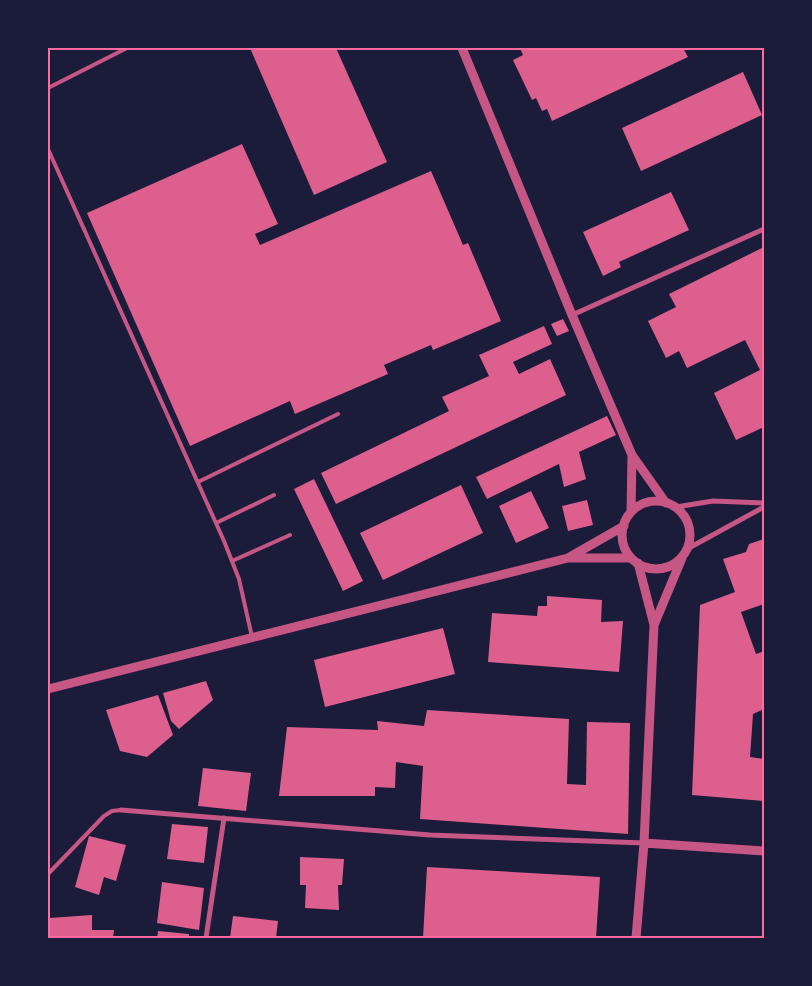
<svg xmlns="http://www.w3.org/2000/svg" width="812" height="986" font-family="Raleway,sans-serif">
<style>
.building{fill:#dd5f8e}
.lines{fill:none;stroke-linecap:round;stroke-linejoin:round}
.service{stroke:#c65784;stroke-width:4}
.minor{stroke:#c65784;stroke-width:5}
.tertiary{stroke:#c65784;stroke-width:9}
.neatline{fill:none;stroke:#ff6b9d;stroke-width:2}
</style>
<rect width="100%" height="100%" fill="#1b1b3a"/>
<path class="building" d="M250,48h86l51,114 -73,33z
M520,48h163l5,9 -136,64 -5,-12 -5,2 -6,-13 -4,2 -19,-40 10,-5z
M743,72l19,43 -121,56 -19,-43z
M242,144l36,80 -23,10 5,11 171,-74 32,74 5,-2 33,78 -68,29 -2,-5 -47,20 4,9 -93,40 -5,-13 -100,45 -103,-233z
M671,192l18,38 -70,32 2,5 -18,9 -20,-44z
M764,247v180l-28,13 -22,-47 46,-23 -15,-30 -58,28 -8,-17 -13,7 -18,-37 28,-14 -7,-13z
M563,319l6,12 -12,5 -6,-12z
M544,326l8,18 -39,18 6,12 31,-15 16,36 -230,109 -15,-31 128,-62 -7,-14 47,-21 -10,-21z
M607,416l9,19 -37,17 7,27 -22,8 -5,-23 -72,35 -11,-22z
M314,479l49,102 -20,10 -49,-102z
M461,485l22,48 -100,47 -23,-47z
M531,491l18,37 -33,15 -17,-37z
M587,500l6,25 -25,6 -6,-25z
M764,539v65l-23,8 15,42 8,-3v58l-11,5 -3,43 14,2v42l-72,-6 8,-190 35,-13 -12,-33 23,-7 3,-8z
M547,596l55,4 -1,22 22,-1 -4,51 -131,-10 4,-49 45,3 1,-10h9z
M443,628l12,46 -130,33 -11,-47z
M206,681l7,19 -34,29 -8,-8 -8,-28z
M158,695l15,40 -26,22 -27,-6 -14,-41z
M427,710l142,9 -2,65 19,1 1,-63 43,1 -2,111 -208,-15 3,-53 -27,-4 -1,26 -20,-1v9h-96l8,-69 91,3 -1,-9 47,5z
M203,768l48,5 -5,38 -48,-5z
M172,824l36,3 -4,36 -37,-4z
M89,836l37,9 -10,36 -12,-4 -5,18 -24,-8z
M300,857l44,2 -2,26h-4l1,25 -34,-2 1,-23h-6z
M427,867l173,10 -4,61h-173z
M162,882l42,6 -5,42 -42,-7z
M92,915v15h22l-1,8h-65l1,-20z
M233,916l45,5 -2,17h-46z
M158,931l31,3v4h-32z"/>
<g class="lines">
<path class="service" d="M48,88l79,-40
M48,149l176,392 15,38 13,58
M198,482l140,-68
M216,523l58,-28
M232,561l58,-26
M48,874l56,-58 8,-5 9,-1"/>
<path class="minor" d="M572,315l192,-86
M676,507l37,-6 51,2
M687,549l77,-42
M121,810l309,25 214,8
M206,938l18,-120"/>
<path class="tertiary" d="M462,48l110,267 60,140 34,48
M622 535a34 34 0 1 1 68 0a34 34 0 1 1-68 0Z
M631,512l1,-56
M568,558l56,-32
M654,625l28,-67
M48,689l520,-131h63
M644,843l120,8
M636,938l8,-95 10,-218 -16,-62"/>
</g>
<rect width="812" height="986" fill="none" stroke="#1b1b3a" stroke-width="98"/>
<rect x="49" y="49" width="714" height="888" class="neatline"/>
</svg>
